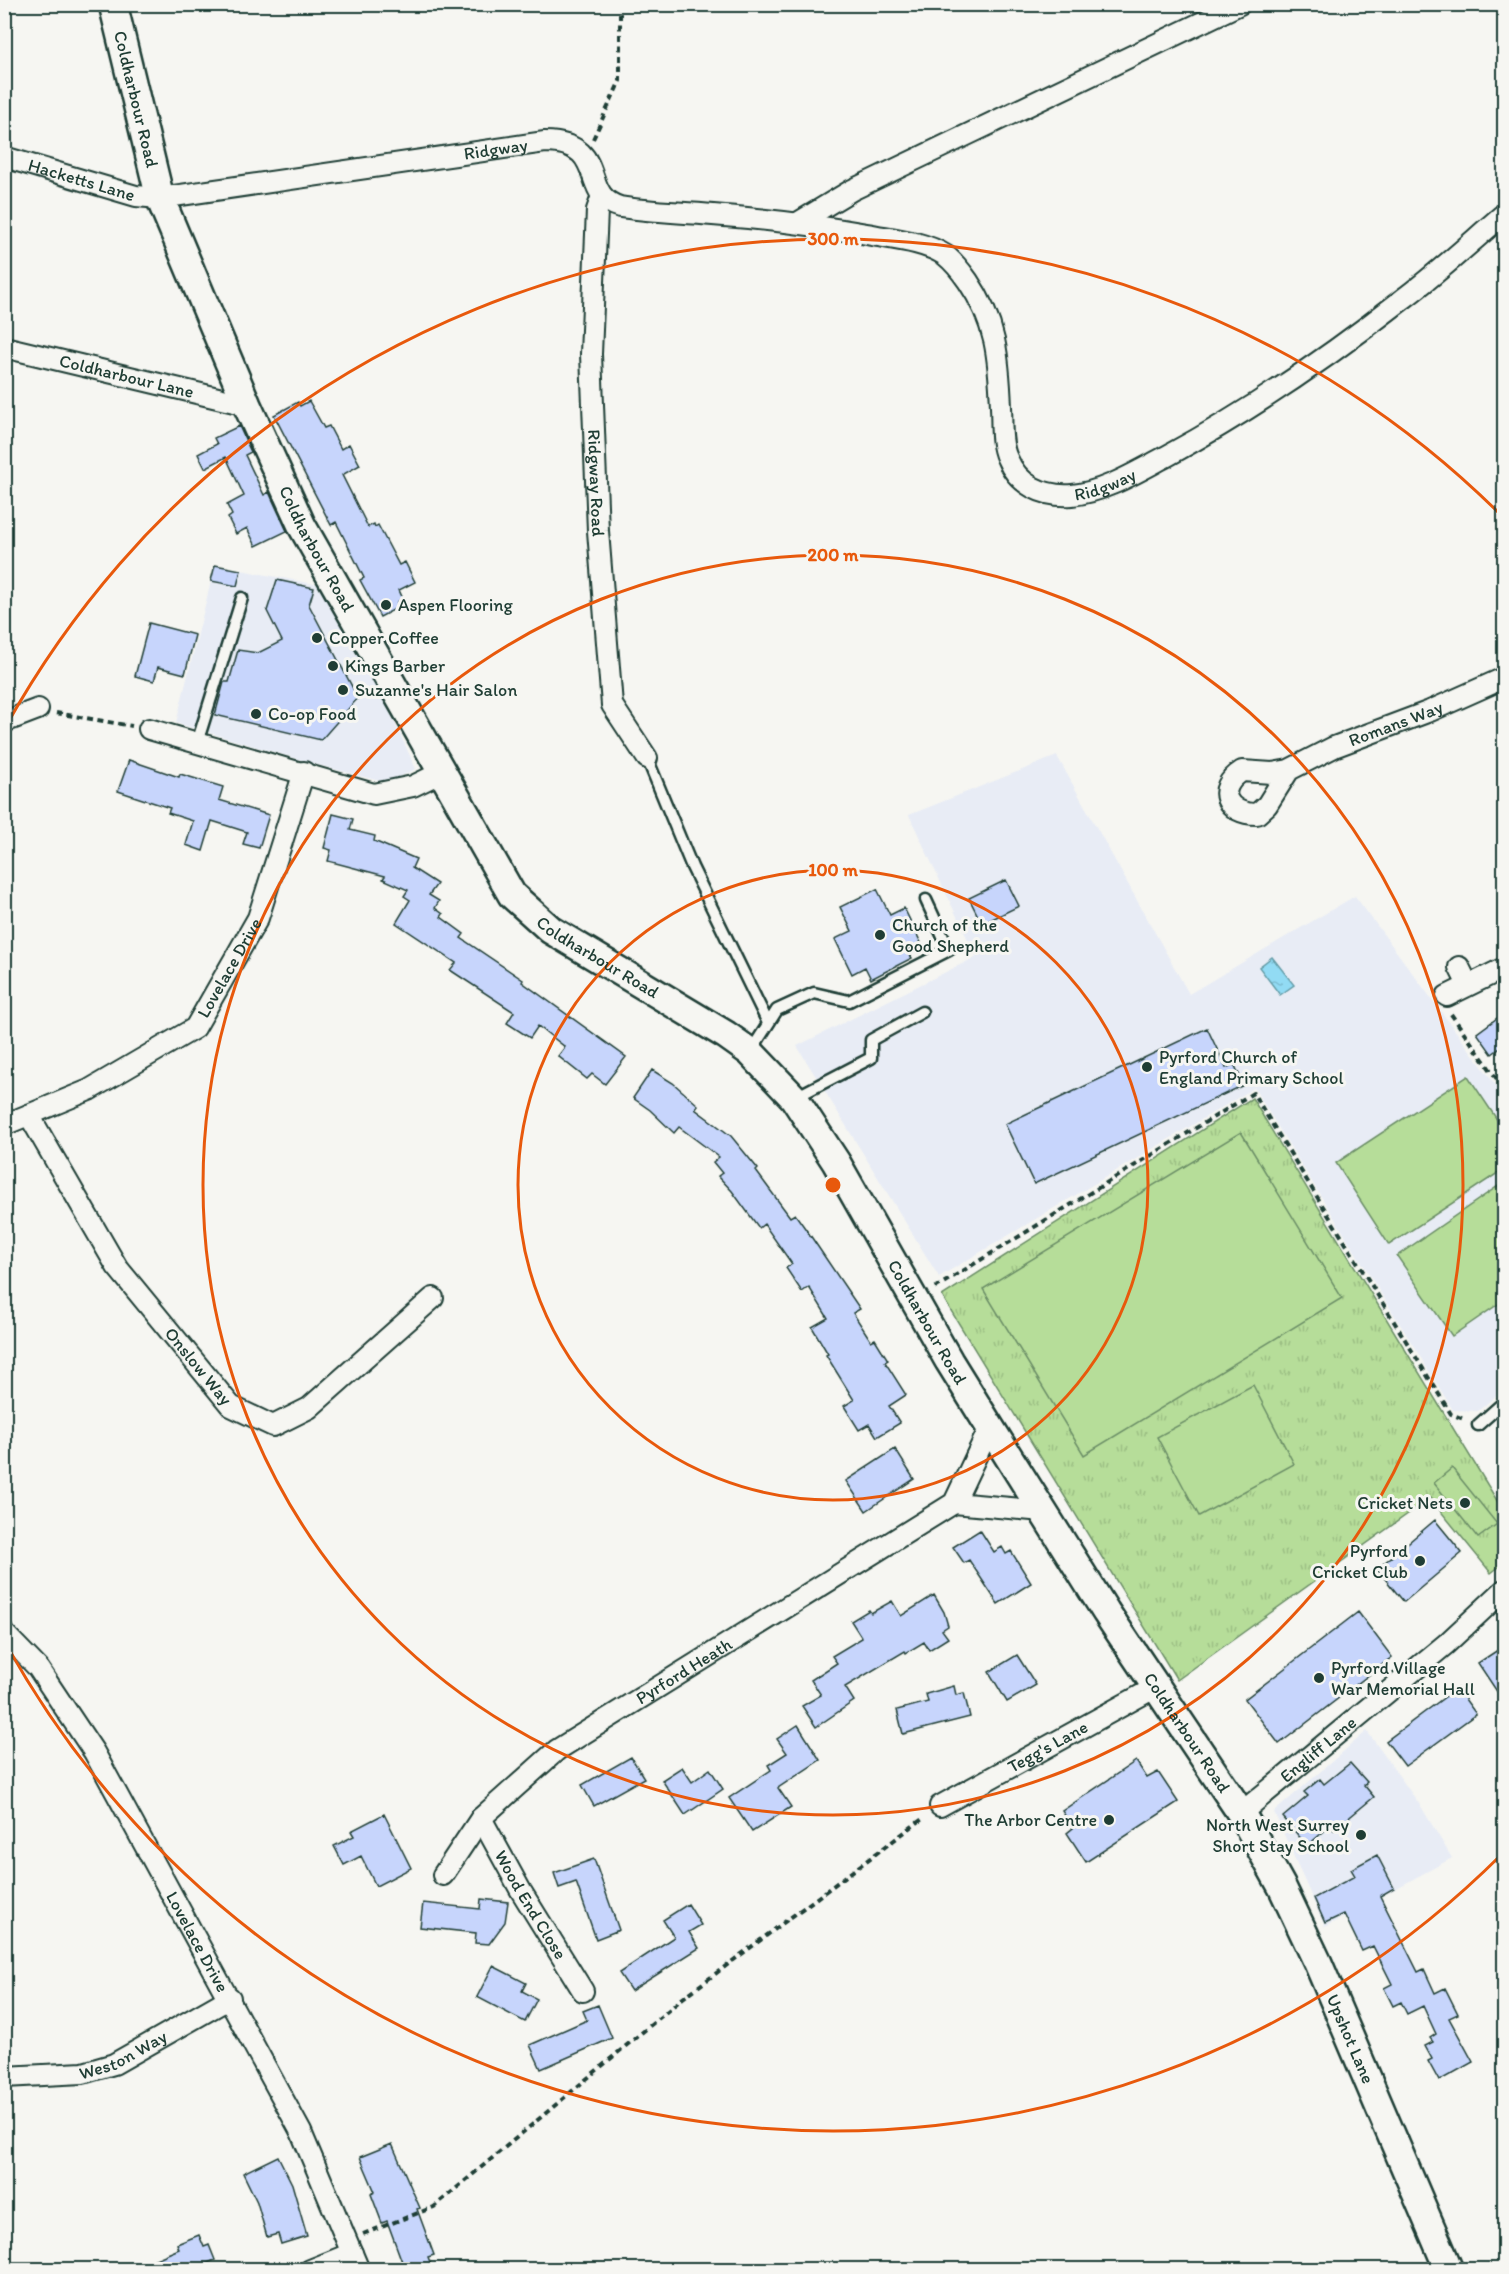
<svg xmlns="http://www.w3.org/2000/svg" width="1509" height="2274" font-family="Itim,sans-serif">
<style>
.built{fill:#e8ecf5}
.park{fill:url(#park-tufts);stroke:#6a8d66;stroke-width:1.5}
.garden{fill:#b6dd99;stroke:#6a8d66;stroke-width:1.5}
.water{fill:url(#water-ripples);stroke:#649ca7;stroke-width:1.5}
.building{fill:#c7d5fc;stroke:#1f3d34;stroke-width:1.5}
.lines{fill:none;stroke-linecap:round;stroke-linejoin:round}
.lane-casing{stroke:#1f3d34;stroke-width:15}
.street-casing{stroke:#1f3d34;stroke-width:24}
.secondary-casing{stroke:#1f3d34;stroke-width:32}
.path{stroke:#1f3d34;stroke-width:4;stroke-dasharray:6 4.5;stroke-linecap:butt}
.lane{stroke:#f6f6f2;stroke-width:10}
.street{stroke:#f6f6f2;stroke-width:20}
.secondary{stroke:#f6f6f2;stroke-width:27}
.ring{fill:none;stroke:#e8590c;stroke-width:3}
.poi-dot{fill:#1f3d34;stroke:#f6f6f2;stroke-width:2}
.labels{text-anchor:middle;dominant-baseline:central;stroke-width:6;stroke-linejoin:round;paint-order:stroke}
.street-label{font-size:18px;fill:#1f3d34;stroke:#f6f6f2}
.poi-label{font-size:18px;fill:#1f3d34;stroke:#f6f6f2;text-anchor:start}
.centre{fill:#e8590c;stroke:#f6f6f2;stroke-width:3}
.ring-label{font-size:18px;text-anchor:middle;font-weight:bold;fill:#e8590c;stroke:#f6f6f2;stroke-width:6;stroke-linejoin:round;paint-order:stroke}
</style>
<defs>
<pattern id="park-tufts" width="24" height="20" patternUnits="userSpaceOnUse" patternTransform="scale(1.5)"><rect width="24" height="20" fill="#b6dd99"/><path d="M3 7l-1-3M5 7V3M7 7l1-3M15 17l-1-3M17 17v-4M19 17l1-3" fill="none" stroke="#9cbf84"/></pattern>
<pattern id="water-ripples" width="26" height="14" patternUnits="userSpaceOnUse" patternTransform="scale(1.5)"><rect width="26" height="14" fill="#92dbf4"/><path d="M2 4q2-2 4 0t4 0M15 11q2-2 4 0t4 0" fill="none" stroke="#7dbdd2"/></pattern>
</defs>
<rect width="100%" height="100%" fill="#f6f6f2"/>
<filter id="ink" filterUnits="userSpaceOnUse"><feTurbulence type="fractalNoise" baseFrequency=".0167" numOctaves="2"/><feDisplacementMap in="SourceGraphic" scale="12" xChannelSelector="R" yChannelSelector="G"/><feConvolveMatrix kernelMatrix="1 2 1 2 8 2 1 2 1" color-interpolation-filters="sRGB"/></filter>
<g filter="url(#ink)">
<path class="built" d="M215,565l99,19 10,-5 33,62 59,128 -29,14 -69,-18 -142,-42z
M1057,756l132,238 166,-98 149,200v293l-26,22 -25,-1 -199,-322 -315,189 -142,-231 179,-89 -67,-142z
M1367,1731l55,77 30,50 -127,69 -51,-115z"/>
<path class="park" d="M1252,1098l252,414v51l-13,10 -61,-75 -253,182 -235,-384z"/>
<path class="garden" d="M1468,1076l36,54v39l-115,76 -53,-82z
M1241,1132l101,166 -258,157 -101,-166z
M1504,1182v118l-52,36 -55,-80z
M1253,1385l41,79 -95,52 -42,-79z
M1452,1468l45,56 -19,14 -44,-55z"/>
<path class="water" d="M1272,957l22,28 -14,10 -21,-28z"/>
<path class="building" d="M309,401l15,27 5,-2 12,23 8,-5 11,21 -18,10 26,52 6,-3 1,3 3,-2 21,40 6,-3 10,20 -16,8 4,9 -6,3 2,5 -19,10 -20,-37 4,-2 -28,-56 -5,3 -57,-110 24,-13 2,4z
M239,426l12,26 -6,3 19,40 5,-3 18,39 -31,15 -9,-18 -11,6 -8,-16 4,-3 -5,-10 17,-9 -18,-39 -21,11 -7,-14 19,-10 -3,-6z
M215,565l26,5 -4,16 -26,-5z
M277,580l37,8 -5,17 49,93 -37,42 -106,-25 9,-33h5l9,-32 20,3 24,-12 -15,-30z
M149,623l46,12 -10,39 -27,-7 -4,14 -19,-5z
M129,760l50,17 1,-3 43,13 -4,13 50,15 -10,33 -16,-4 4,-12 -35,-11 -9,30 -17,-6 7,-24 -25,-8 2,-5 -52,-17z
M333,814l20,5 -3,11 25,6 -1,5 42,18 -4,9 25,16 -8,11 10,6 -4,7 8,6 -2,3 23,17 -3,4 62,42 -1,2 104,75 -21,27 -13,-10 -5,5 -29,-23 7,-9 -27,-21 -8,12 -23,-15 7,-11 -64,-42 6,-7 -60,-40 14,-23 -6,-4 4,-6 -25,-11 2,-3 -57,-15 3,-11 -7,-2z
M1006,880l13,26 -37,18 -13,-26z
M877,889l13,26 14,-7 17,35 -14,7 5,8 -41,21 -6,-12 -13,7 -17,-35 17,-8 -12,-24z
M1504,1013v32l-12,9 -15,-21z
M1207,1028l19,40 8,-4 10,21 -210,99 -29,-60z
M652,1070l21,13 25,22 -3,4 36,27 27,33 -2,2 34,46 5,-3 17,24 48,71 -7,4 18,28 4,-2 13,21 -3,2 21,33 -17,11 11,17 -23,14 -8,-13 -10,6 -15,-24 10,-6 -28,-45 2,-1 -16,-27 16,-9 -19,-31 -7,5 -16,-24 6,-4 -28,-40 -5,4 -27,-37 -14,-15 4,-3 -9,-11 6,-5 -40,-30 -5,6 -24,-23 -17,-12z
M895,1449l19,30 -48,32 -20,-30z
M1435,1520l27,33 -58,49 -27,-33z
M980,1530l14,22 8,-5 4,7 5,-3 20,32 -33,21 -29,-44 -5,3 -11,-16z
M934,1595l10,17 4,14 -6,4 6,8 -19,12 -5,-8 -18,11 -1,-2 -60,36 9,14 -38,26 -14,-21 19,-11 -10,-15 26,-17 -5,-7 30,-18 -11,-17 18,-11 2,3 21,-12 9,15z
M1358,1612l34,45 -113,87 -34,-45z
M1504,1646v56l-26,-39z
M1017,1655l19,30 -29,17 -18,-30z
M954,1686l2,9 8,-2 6,24 -67,17 -6,-24 31,-8 -2,-8z
M1457,1688l19,26 -71,52 -19,-25z
M798,1725l22,35 -42,28 13,19 -39,25 -23,-34 42,-28 -3,-5 19,-12 -10,-14z
M631,1757l13,21 -50,28 -12,-21z
M1136,1761l11,17 11,-6 20,30 -92,60 -19,-29 6,-5 -11,-17z
M1350,1763l17,19 -3,3 10,12 -40,33 -4,-4 -23,20 -24,-29 25,-21 -4,-4 16,-13 4,5z
M682,1767l10,15 18,-13 13,20 -38,26 -23,-35z
M384,1814l27,54 -35,18 -15,-30 -17,9 -10,-19 20,-10 -3,-5z
M1377,1855l17,33 -14,8 38,76 6,-3 11,24 10,-5 13,26 -9,4 24,44 -34,19 -11,-20 4,-2 -7,-13 8,-4 -3,-4 6,-4 -13,-28 -16,8 -6,-12 -8,4 -9,-18 8,-4 -19,-38 -11,5 -18,-37 -19,9 -11,-25 41,-22 -4,-7z
M594,1859l25,71 -23,9 -20,-57 -17,6 -5,-15z
M481,1899l27,3 -3,20 -16,22 -14,-1 1,-10 -56,-6 3,-24 57,6z
M688,1904l13,21 -12,7 10,16 -68,43 -12,-18 55,-36 -11,-17z
M493,1966l33,17 -4,8 15,8 -12,23 -48,-25z
M598,2005l14,33 -71,31 -11,-24 57,-25 -4,-9z
M392,2144l28,64 -3,1 17,46 -6,2 5,13h-28l-18,-49 -5,2 -11,-29 4,-2 -15,-35z
M278,2156l14,28 15,52 -26,8 -3,-10 -11,3 -10,-35 -14,-29z
M199,2235l5,12 5,-2 6,15 -25,10h-60l49,-21 -2,-5z"/>
<g class="lines">
<defs>
<path id="lane" d="M197,743l45,-145
M647,758l45,109 76,156
M751,1051l26,-41 37,-17 35,8 100,-51 -23,-50
M794,1098l77,-40v-18l51,-28
M1478,1425l26,-23"/>
<g id="street">
<path id="s1" d="M4,157l132,39 24,2 385,-56c65,1 33,53 75,65 31,5 62,5 93,8 52,4 102,10 154,19 25,5 56,7 78,21 9,7 16,16 23,26 28,41 31,77 33,126 1,16 -1,36 6,51 11,27 36,39 65,37 33,-3 66,-24 95,-39 83,-45 162,-99 236,-157 35,-26 68,-57 101,-85"/>
<path id="s2" d="M602,196l-5,14 -6,144 7,177 14,174 35,53"/>
<path d="M799,222l53,-32 388,-186"/>
<path id="s3" d="M4,347l243,58"/>
<path d="M4,722l34,-13"/>
<path d="M149,729l225,65 39,-8 29,-14"/>
<path id="s4" d="M1289,770l-22,35 -10,9c-31,0 -43,-25 -15,-43l30,2 17,-3 45,-23 96,-36 74,-33"/>
<path d="M1459,967l9,18"/>
<path d="M1447,996l57,-28"/>
<path id="s5" d="M29,1115l88,152 114,139 42,20 36,-18 124,-110"/>
<path id="s6" d="M4,1125l85,-35 106,-62 63,-110 46,-146"/>
<path d="M954,1503l89,8"/>
<path id="s7" d="M4,1633l34,35 56,84 207,380 58,138"/>
<path id="s8" d="M940,1806l216,-119"/>
<path id="s9" d="M1241,1813l205,-169 58,-54"/>
<path id="s10" d="M481,1818l40,73 62,100"/>
<path id="s11" d="M443,1875l38,-57 76,-68 397,-247 36,-76"/>
<path id="s12" d="M4,2077l79,-4 31,-9 116,-66"/>
<path d="M310,2270l42,-17"/>
</g>
<g id="secondary">
<path id="s13" d="M113,4l47,194 87,207 55,121 210,369 39,35 175,105 24,17 44,46 42,64 113,199 41,66 116,185 135,201 41,74 36,76 131,307"/>
</g>
</defs>
<use href="#lane" class="lane-casing"/>
<use href="#street" class="street-casing"/>
<use href="#secondary" class="secondary-casing"/>
<path class="path" d="M593,139l27,-58v-77
M56,713l76,13
M1451,1014l53,75
M935,1288l318,-195 198,321 15,6
M363,2234l71,-27 249,-209 242,-181"/>
<use href="#lane" class="lane"/>
<use href="#street" class="street"/>
<use href="#secondary" class="secondary"/>
</g>
</g>
<g class="ring">
<circle cx="833" cy="1185" r="315"/>
<circle cx="833" cy="1185" r="630"/>
<path d="M1502 1854A946 946 0 0 1 6 1644M6 726A946 946 0 0 1 1502 516"/>
</g>
<g class="poi-dot">
<circle cx="386" cy="605" r="6"/>
<circle cx="317" cy="638" r="6"/>
<circle cx="333" cy="666" r="6"/>
<circle cx="343" cy="690" r="6"/>
<circle cx="256" cy="714" r="6"/>
<circle cx="880" cy="935" r="6"/>
<circle cx="1147" cy="1067" r="6"/>
<circle cx="1465" cy="1503" r="6"/>
<circle cx="1420" cy="1561" r="6"/>
<circle cx="1319" cy="1678" r="6"/>
<circle cx="1109" cy="1820" r="6"/>
<circle cx="1361" cy="1835" r="6"/>
</g>
<g class="labels">
<g class="street-label">
<text stroke="none"><textPath href="#s13" startOffset="98">Coldharbour Road</textPath></text>
<text stroke="none"><textPath href="#s1" startOffset="501">Ridgway</textPath></text>
<text stroke="none"><textPath href="#s1" startOffset="81">Hacketts Lane</textPath></text>
<text stroke="none"><textPath href="#s3" startOffset="126">Coldharbour Lane</textPath></text>
<text stroke="none"><textPath href="#s2" startOffset="288">Ridgway Road</textPath></text>
<text stroke="none"><textPath href="#s1" startOffset="1322">Ridgway</textPath></text>
<text stroke="none"><textPath href="#s13" startOffset="584">Coldharbour Road</textPath></text>
<text stroke="none"><textPath href="#s4" startOffset="288">Romans Way</textPath></text>
<text stroke="none"><textPath href="#s13" startOffset="1088">Coldharbour Road</textPath></text>
<text stroke="none"><textPath href="#s6" startOffset="284">Lovelace Drive</textPath></text>
<text stroke="none"><textPath href="#s13" startOffset="1592">Coldharbour Road</textPath></text>
<text stroke="none"><textPath href="#s5" startOffset="304">Onslow Way</textPath></text>
<text stroke="none"><textPath href="#s11" startOffset="320">Pyrford Heath</textPath></text>
<text stroke="none"><textPath href="#s13" startOffset="2078">Coldharbour Road</textPath></text>
<text stroke="none"><textPath href="#s8" startOffset="123">Tegg's Lane</textPath></text>
<text stroke="none"><textPath href="#s9" startOffset="100">Engliff Lane</textPath></text>
<text stroke="none"><textPath href="#s10" startOffset="100">Wood End Close</textPath></text>
<text stroke="none"><textPath href="#s7" startOffset="366">Lovelace Drive</textPath></text>
<text stroke="none"><textPath href="#s13" startOffset="2426">Upshot Lane</textPath></text>
<text stroke="none"><textPath href="#s12" startOffset="123">Weston Way</textPath></text>
</g>
<g class="poi-label">
<text x="398" y="605">Aspen Flooring</text>
<text x="329" y="638">Copper Coffee</text>
<text x="345" y="666">Kings Barber</text>
<text x="355" y="690">Suzanne's Hair Salon</text>
<text x="268" y="714">Co-op Food</text>
<text x="892" y="925">Church of the<tspan x="892" dy="21">Good Shepherd</tspan></text>
<text x="1159" y="1057">Pyrford Church of<tspan x="1159" dy="21">England Primary School</tspan></text>
<text x="1453" y="1503" text-anchor="end">Cricket Nets</text>
<text x="1408" y="1551" text-anchor="end">Pyrford<tspan x="1408" dy="21">Cricket Club</tspan></text>
<text x="1331" y="1668">Pyrford Village<tspan x="1331" dy="21">War Memorial Hall</tspan></text>
<text x="1097" y="1820" text-anchor="end">The Arbor Centre</text>
<text x="1349" y="1825" text-anchor="end">North West Surrey<tspan x="1349" dy="21">Short Stay School</tspan></text>
</g>
</g>
<circle cx="833" cy="1185" r="9" class="centre"/>
<g class="ring-label">
<text x="833" y="245">300 m</text>
<text x="833" y="561">200 m</text>
<text x="833" y="876">100 m</text>
</g>
<rect width="1509" height="2274" fill="none" stroke="#f6f6f2" stroke-width="24"/>
<rect x="12" y="12" width="1485" height="2250" fill="none" stroke="#1f3d34" stroke-width="2" filter="url(#ink)"/>
</svg>
